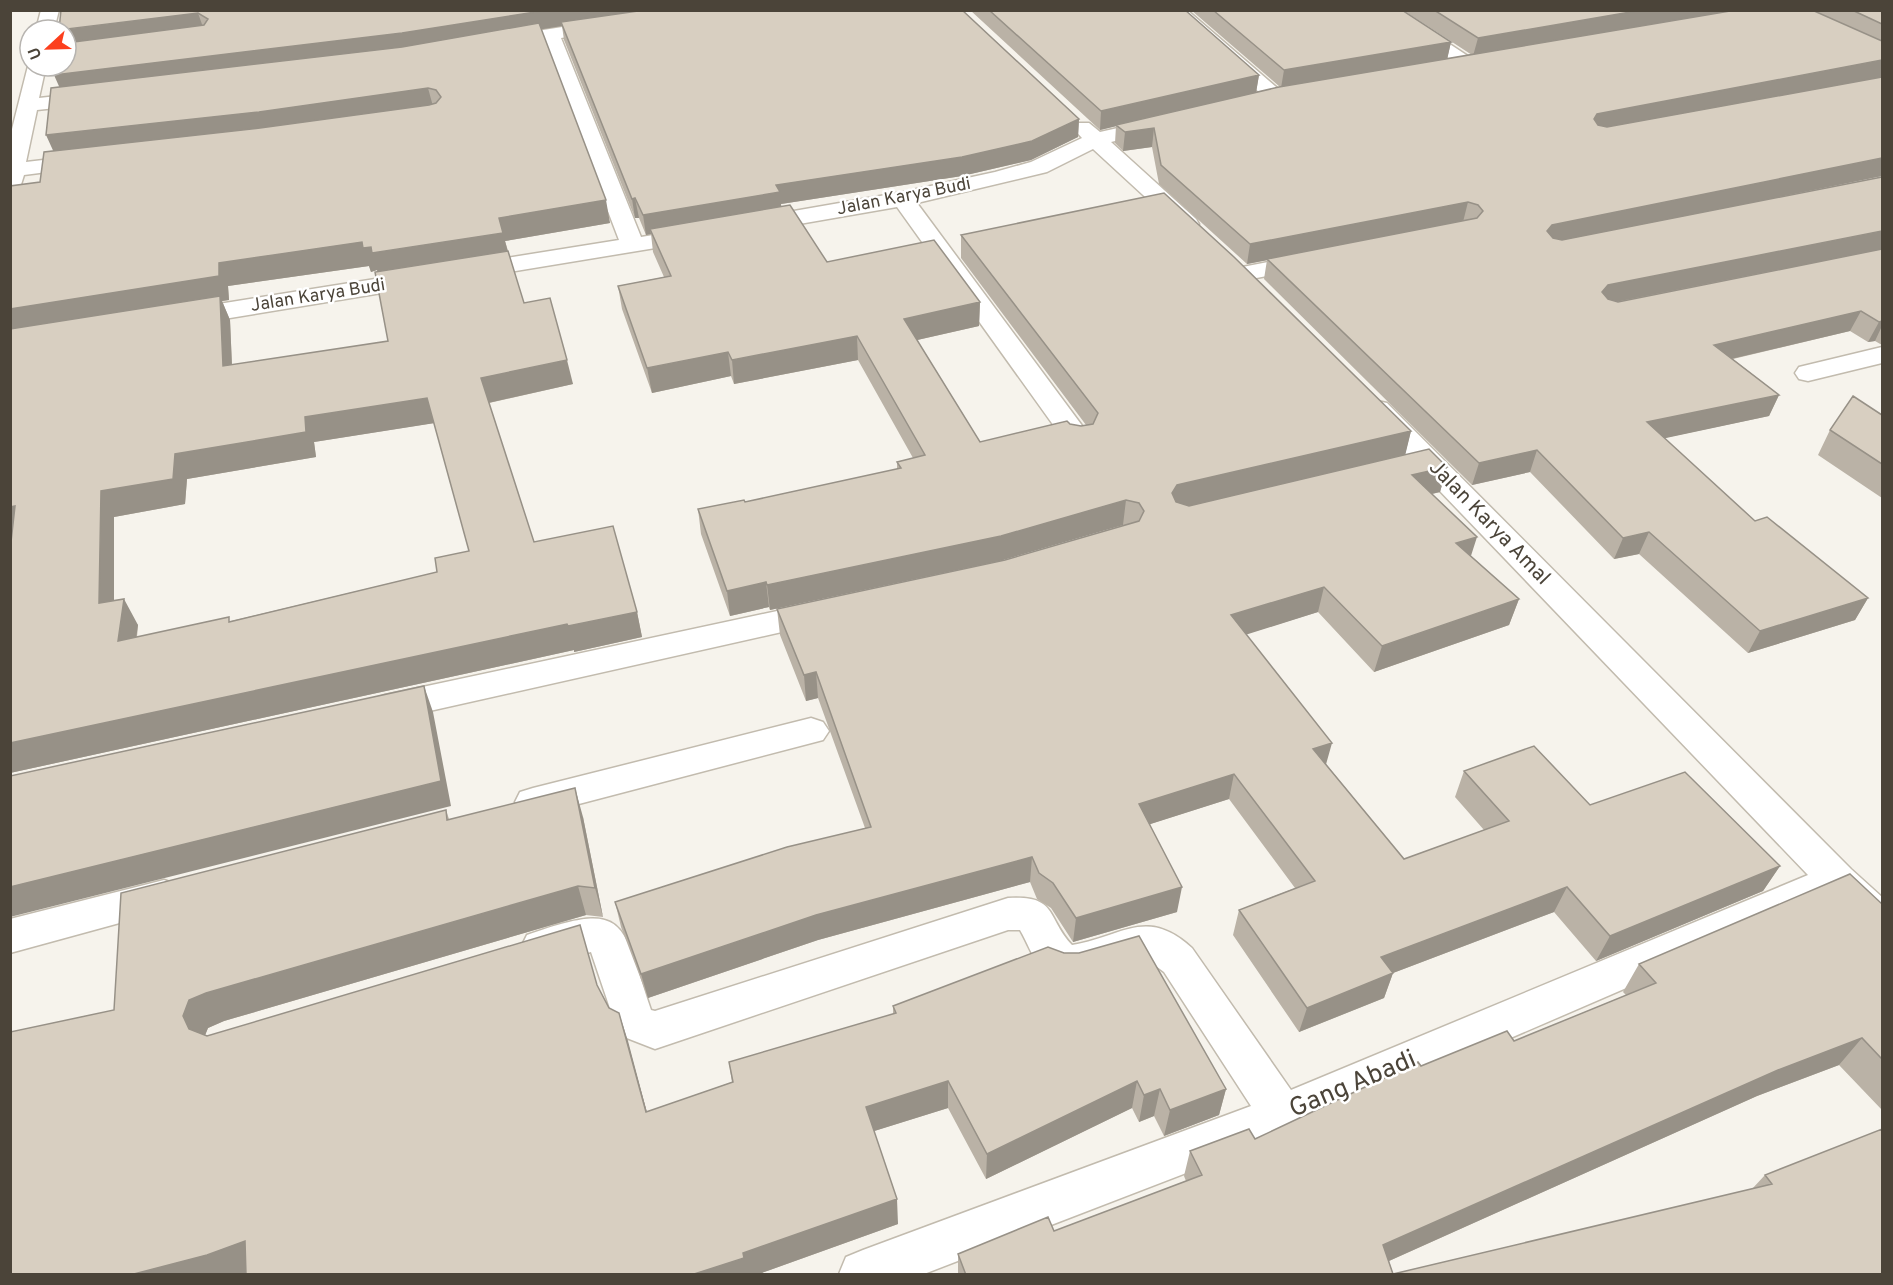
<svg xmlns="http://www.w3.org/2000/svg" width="1893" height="1285" font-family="Overpass,sans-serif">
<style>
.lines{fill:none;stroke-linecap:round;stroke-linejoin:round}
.minor-casing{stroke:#c2bbae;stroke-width:3}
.minor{fill:#fff;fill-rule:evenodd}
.wall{fill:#bab2a6;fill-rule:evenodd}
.shaded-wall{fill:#979187}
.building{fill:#d8cfc1;stroke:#979187;stroke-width:1.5;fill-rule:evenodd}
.labels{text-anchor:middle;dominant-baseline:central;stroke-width:5;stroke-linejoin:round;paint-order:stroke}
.far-street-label{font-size:18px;fill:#4b4439;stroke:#fff}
.street-label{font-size:21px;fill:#4b4439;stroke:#fff}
.near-street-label{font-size:26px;fill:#4b4439;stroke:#fff}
</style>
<rect width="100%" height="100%" fill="#f6f3ec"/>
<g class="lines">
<defs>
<path id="minor" d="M41,10h18l-5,20h-18z
M1167,10h20l96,83 3,4 -3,4h-14z
M1376,10h22l82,54 -10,6 -7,-2z
M607,20l6,1 3,4 -3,4 -52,9 80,199 55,-9 8,2 4,5 -4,5 -523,86 -9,-3 -4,-5 4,-5 9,-3 438,-70 -76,-199 -45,8 -9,-6 9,-6z
M29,62l1,4h16l-7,32 54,-6 7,2 3,4 -3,4 -7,2 -56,6 -11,52 60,-7 8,1 3,5 -3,5 -8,1 -62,8 -6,19 -8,2v-59z
M1158,119l7,2 3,4 -3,4 -54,13 85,77 3,5 -3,5h-16l-87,-80 -46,23 -130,31 172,232 4,6 -4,6 -10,2 -10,-2 -172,-240 -144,25 -8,-2 -4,-5 4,-5 8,-2 150,-26 92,-20 36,-10 51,-24 -10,-11 3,-4h14l11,9z
M1310,254l8,2 4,5 -4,5 -77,15 -9,-2 -3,-5 3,-5z
M1882,347v16l-74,18 -9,-2 -4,-6 4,-6z
M1377,401l10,2 464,466 31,28v40l-14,-4 -36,-34 -534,231 -374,144h-85l7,-17 17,-7 388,-144 -87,-134 -19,-14c-27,8 -84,37 -105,9 -8,-11 -13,-25 -20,-37h-12l-353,119 -36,-14 -28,-83 -50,12 -14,-5 -6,-12 6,-12c101,-36 94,-14 124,75l4,1 353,-113c50,-3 38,19 64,47 50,-8 74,-39 120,3l99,142 517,-215 -441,-460 -4,-6 4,-6z
M824,601l11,3 5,8 -5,8 -450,101 -12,-4 -5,-9 5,-9 12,-4z
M811,718l12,4 6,9 -6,9 -290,76 -13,-4 -5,-10 5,-10 13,-4z
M164,880l14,5 6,11 -6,11 -168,46v-34z"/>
</defs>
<use href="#minor" class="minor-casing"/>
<use href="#minor" class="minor"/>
</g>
<path class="wall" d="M61,10h901l117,109 -1,18 -47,23 -69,16 -181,28v2l46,56 153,40 -1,24 -62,14 63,102 90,-18 11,2 5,-1 -125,-167v-23l450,196 -6,23 42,13 -7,25 -8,2 39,62 48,43 -10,26 -135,47 -56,-60 -72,22 80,130 78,95 80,-29 -29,-33 9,-26 126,34 190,61 -17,25 -167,70 -42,-49 -161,61 -9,25 -85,34 -66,-97 6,-25 56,-22 -66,-89 -79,25 27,88 -104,30 -22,-34 -14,-9 -7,-17 -212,58 -170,58 -27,-71 -6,-25 250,-74 -47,-130 -12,3 -26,-66 -3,-26 228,-49 119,-35 -354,85 -1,-3 -39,9 -29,-82 -3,-25 47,-7 152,-33v-7l16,-4 -55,-98 -124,24 -3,-8 -79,17 -30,-84 -4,-23 46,-9 -11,-25 -2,-18 -5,1 -7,-17h-4l-71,-178 -2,-14 -21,3 69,194 -105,18 19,62 49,81 -84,19 45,139 103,70 5,25 -68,15v-2l-564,123v-222l30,-369 13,-31 6,-64 7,-21v-36zM369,266l2,6 6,-2 1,1 10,70 -156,24 -2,-45 -8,-19 7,-1 -1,-14zM434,423l35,128 -32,21 -206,49 -94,16 1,-12 -24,-24v-84l71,-13 2,-25 129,-22 -2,-15z
M970,10h215l74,65 -3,17 24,-5 -89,-77h211l49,32 -4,17 25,-4 -69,-45h479v167v-1l-181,37 181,-36v168l-7,-4 -7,1 -18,-11 -117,28 46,36 -10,21 -105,22 91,83 113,77 -13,22 -107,33 -109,-99 -25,5 -84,-87 -58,13 -208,-206 3,-19 -20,4 -88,-80 -7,-37 -29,4 -8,-8 1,-17 -16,4z
M1882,415v83l-64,-43 12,-25z
M446,810l3,9 134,-2 20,100 -17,-2 -362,106 -16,7 -3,7 2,1 391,-49 11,21 10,5 28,99 85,-30 -3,-20 164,-48v-8l333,83 -7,26 -55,21 -10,-20 -15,6 -7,-14 -146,71 -38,-71 -74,23 24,93 -142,51h-510l-1,-2 -5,2h-230l104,-265z
M1882,904v206l-43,-45 -82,31 -368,165 4,13 359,-85 13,-14 117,100h-924v-21l96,-23 132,-50 -2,-5 6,-25 65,-12 166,-73 93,-25 112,-46 -3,-3 16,-28z"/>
<path class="shaded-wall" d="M548,10h111l-98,12 1,4 -155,25 -345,42 -8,-18z
M1642,10h95l-264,46 5,-18z
M198,13l6,17 -138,18v-18h-5z
M1451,42l-4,18 -166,28 3,-18z
M1882,60v17l-294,61 6,-19 3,-5z
M1259,75l-3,18 -156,37 1,-19z
M428,88l6,22 -378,47 -10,-22z
M1079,119l-1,18 -47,23 -69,16 -181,28 1,7 -132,18 1,5 -5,1 -3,-20 133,-30z
M1154,128l-2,19 -29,4 2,-19z
M1882,158v18l-337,69 2,-14 5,-6z
M635,198l4,20h-4l-3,-19z
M606,200l4,23 -105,18 4,15 -130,21 -2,-7 -6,2 -2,-6 -141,20 1,14 -7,1 8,19 3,71 -223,-56v-26l209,-46z
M1468,202l-5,20 -216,42 3,-20z
M1882,231v18l-282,56 2,-13 6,-7z
M980,302l-1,24 -75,17v-24z
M1861,311l-11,20 -145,34 9,-20z
M1882,321v5l-7,15 -7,1 11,-20z
M857,336l1,24 -124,24 -2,-24z
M728,352l3,24 -79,17 -5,-25z
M567,360l6,24 -85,19 -7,-25z
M1779,395l-10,21 -131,28 9,-22z
M427,398l8,25 -121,19 2,15 -129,22 -2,25 -71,13v112l-15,-26 2,-112 74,-37 130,-37z
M1411,431l-6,25 -237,62 4,-25 5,-8z
M1537,450l-7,22 -58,13 7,-22z
M1447,467l-7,25 -35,8 7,-25z
M1126,500l-3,25 -123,36 -230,49 -3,-25z
M15,506l15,26 -20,3v-28z
M1649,532l-10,22 -25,5 9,-21z
M1477,537l-8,25 -13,-19z
M766,582l3,25 -39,9 -3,-25z
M1324,587l-6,25 -92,29 5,-26z
M1868,598l-13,22 -107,33 12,-22z
M124,599l14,26 -6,42 -14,-26z
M1519,599l-10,26 -135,47 8,-26z
M637,612l5,25 -68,15v-2l-564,123v-30l557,-119z
M816,672l2,26 -12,3 -2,-26z
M424,686l9,26 18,94 -441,111v-30z
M1332,743l-7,25 -12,-19z
M1234,774l-5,25 -94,30 4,-25z
M575,788l8,29 20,100 -8,-29z
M1032,857l-2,25 -212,58 -170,58 -7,-24 175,-59z
M1780,866l-17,25 -167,70 14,-25z
M578,886l8,29 -362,106 -16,7 -6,15 -13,-14 -6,-13 6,-16 17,-7z
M1182,887l-5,25 -104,30 3,-24z
M1567,887l-13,25 -161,61 -9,25 -85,34 8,-24 74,-51z
M619,1013l9,28 26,98 -8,-27z
M1862,1038l-23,27 -82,31 -386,173 12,-24 395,-175z
M948,1081v27l-80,25 -2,-26z
M1137,1081l-5,27 -146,71 1,-25z
M1160,1089l-6,27 -15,6 5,-27z
M1226,1089l-7,26 -55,21 6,-26z
M897,1199l1,25 -142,51h-65l52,-22z
M245,1241l19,25 -24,9h-110z"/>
<path class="building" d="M61,10h487l-146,23 -348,42 1,-9h11v-23l138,-18 4,-6 -10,-6 -139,17z
M645,10h317l117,109 -47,22 -70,16 -186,28 4,7 -137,23 -8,-17 -3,1 -71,-177z
M989,10h196l74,65 -158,36z
M1213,10h189l49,32 -167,28z
M1434,10h208l-164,28z
M1736,10h76l70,31v19l-285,54 -3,5 4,6 9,2 275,-50v81l-330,67 -5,6 6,7 9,2 320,-63v54l-274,54 -6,7 6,7 10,3 264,-53v72l-3,1 -18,-11 -147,34 65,50 -132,27 108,99 12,-4 101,81 -108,33 -111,-99 -26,6 -86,-88 -58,13 -212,-204 210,-41 6,-7 -5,-6 -10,-3 -218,42 -89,-79 -7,-37 -29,4 -9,-7 163,-38z
M1852,10h30v14z
M539,23l67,177 -107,18 4,15 -131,20 -1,-6 -8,1 -1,-6 -143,21v13l-209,33v-123l30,-4 4,-30 216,-24 169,-23 7,-2 5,-6 -5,-7 -8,-2 -169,24 -213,23 5,-47 351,-41z
M1164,193l70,64 177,174 -234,54 -5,8 4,9 13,4 240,-57 18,18 -35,8 65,62 -21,6 63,56 -137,47 -58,-59 -93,28 101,128 -19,6 91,110 105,-38 -45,-50 70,-25 56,59 95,-33 95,94 -170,70 -43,-49 -186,70 12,16 -86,35 -68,-98 76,-29 -81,-107 -95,30 43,83 -106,31 -23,-35 -14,-10 -7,-16 -216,58 -175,59 -26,-72 172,-55 84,-20 -55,-155 -12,3 -27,-66 228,-49 134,-39 5,-10 -5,-8 -13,-3 -125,36 -234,49 -1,-3 -39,9 -29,-82 46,-9 1,2 156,-34 -4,-6 28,-7 -68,-119 -125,24 -4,-8 -81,16 -29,-82 53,-10 -21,-47 140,-24 37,57 107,-22 46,62 -76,17 76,123 87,-21 3,3 11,2 12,-2 5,-11 -137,-178z
M508,251l16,52 26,-5 17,62 -86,18 53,164 79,-16 24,86 -69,14 -1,-2 -557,119v-192l5,-45 -5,1v-178l210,-33 3,70 165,-25 -13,-69zM427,398l42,153 -34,7 2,14 -208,50v-5l-111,24 6,-42 -25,4 2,-112 72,-12 2,-25 131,-22 -1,-15z
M1853,396l29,19v49l-52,-34z
M424,686l17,95 -431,106v-111z
M575,788l20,100 -17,-2 -372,107 -17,7 -6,16 6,13 18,7 373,-111 17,60 12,23 10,5 27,99 87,-30 -4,-20 167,-49 -3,-7 155,-59 16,6h15l60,-17 87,153 -56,21 -10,-21 -16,6 -7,-14 -150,73 -39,-73 -82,26 31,92 -154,54 1,5 -53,17h-445l-1,-34 -38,14 -77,20h-120v-243l104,-22 7,-117 325,-83 1,10z
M1850,874l32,30v155l-20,-21 -84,32 -395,175 10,29 379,-90 -7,-9 117,-46v146h-916l-8,-21 90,-37 6,14 148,-56 -12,-24 59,-22 6,10 163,-77 3,4 86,-35 7,10 142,-58 -17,-19z"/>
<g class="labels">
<g class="far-street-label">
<text transform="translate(904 197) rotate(-11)">Jalan Karya Budi</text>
<text transform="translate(318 296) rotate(-9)">Jalan Karya Budi</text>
</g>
<g class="street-label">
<text transform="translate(1489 523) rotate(46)">Jalan Karya Amal</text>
</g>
<g class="near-street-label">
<text transform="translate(1353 1085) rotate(-23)">Gang Abadi</text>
</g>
</g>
<rect width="1893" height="1285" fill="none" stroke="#4b4439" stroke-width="24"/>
<g transform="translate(48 48) rotate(248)"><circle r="28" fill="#ffffff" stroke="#b7b4b0" stroke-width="1.5"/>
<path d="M0-4.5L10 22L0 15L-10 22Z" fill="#fc3f1d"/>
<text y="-9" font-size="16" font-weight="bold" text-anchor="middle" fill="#4b4439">U</text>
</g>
</svg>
